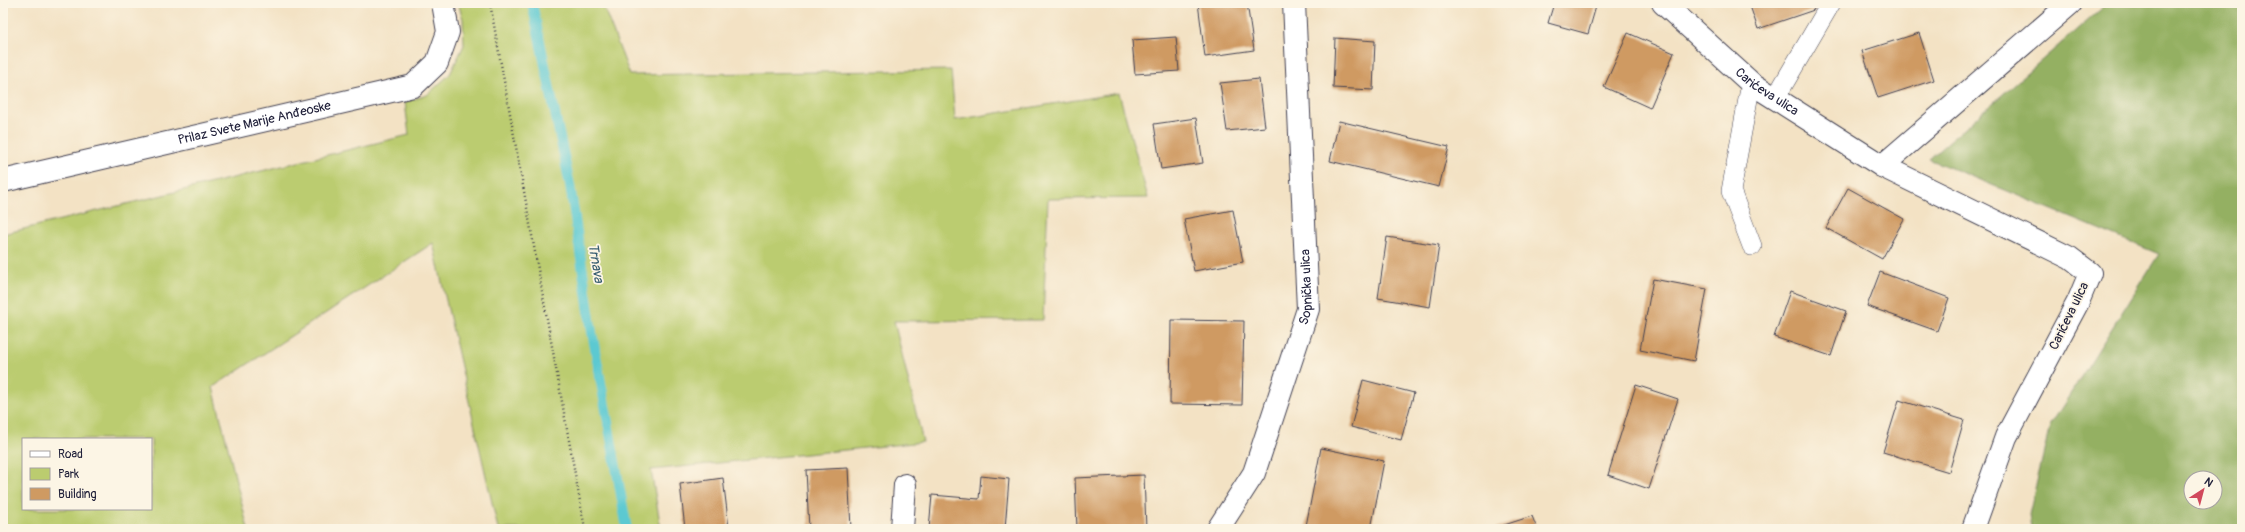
<svg xmlns="http://www.w3.org/2000/svg" width="2245" height="532" font-family="Pangolin,sans-serif">
<style>
.green{fill:#bbcc6f;stroke:#6e7755;fill-rule:evenodd}
.forest{fill:#94b062;stroke:#5b694e;fill-rule:evenodd}
.lines{fill:none;stroke-linecap:round;stroke-linejoin:round}
.stream{stroke:#5cc9d1;stroke-width:10}
.building{fill:#cf9a62}
.lane-casing{stroke:#413f50;stroke-width:20}
.street-casing{stroke:#413f50;stroke-width:24}
.secondary-casing{stroke:#413f50;stroke-width:24}
.path{stroke:#413f50;stroke-width:2.5;stroke-dasharray:1 3;stroke-linecap:butt}
.lane{stroke:#fff;stroke-width:19}
.street{stroke:#fff;stroke-width:22}
.secondary{stroke:#fff;stroke-width:22}
.labels{text-anchor:middle;dominant-baseline:central;stroke-width:3.5;stroke-linejoin:round;paint-order:stroke}
.street-label{font-size:13px;fill:#22223b;stroke:#fcf5e5}
.water-label{font-size:14px;font-style:italic;fill:#365c70;stroke:#fcf5e5}
</style>
<rect width="100%" height="100%" fill="#fcf5e5"/>
<filter id="ink" filterUnits="userSpaceOnUse"><feTurbulence type="fractalNoise" baseFrequency=".025" numOctaves="2"/><feDisplacementMap in="SourceGraphic" scale="8" xChannelSelector="R" yChannelSelector="G"/><feConvolveMatrix kernelMatrix="1 2 1 2 8 2 1 2 1" color-interpolation-filters="sRGB"/></filter>
<filter id="wash" filterUnits="userSpaceOnUse"><feTurbulence type="fractalNoise" baseFrequency=".012" numOctaves="4" result="noise"/><feDisplacementMap in="SourceGraphic" scale="16" xChannelSelector="R" yChannelSelector="G"/><feGaussianBlur stdDeviation="0.9" result="paint"/><feColorMatrix in="noise" values="0 0 0 0 0 0 0 0 0 0 0 0 0 0 0 0 0 1.4 0 .05"/><feComposite in="paint" operator="in"/></filter>
<g filter="url(#wash)">
<rect width="100%" height="100%" fill="#f3e2c4"/>
<path class="green" d="M458,3h144l28,72 321,-5 4,50 164,-27 29,105 -100,1 -5,121 -149,1 29,121 -272,28 10,59h-163l-65,-286 -220,144 35,142h-245v-295l406,-99 -4,-33 22,-7 23,-21 14,-29 -1,-26zM23,439h128v70h-128z"/>
<path class="forest" d="M2107,3h135v526h-211l-2,-14 21,-89 109,-172 -230,-95zM2191,478h24v24h-24z"/>
<g class="lines">
<path class="stream" d="M532,3l38,182 22,147 35,197"/>
</g>
<g id="blocks">
<path class="building" d="M1198,3h49l7,47 -49,7z
M1554,3h43l-9,31 -40,-11z
M1749,3h63l2,7 -56,19z
M1628,33l46,20 -24,55 -46,-21z
M1919,33l15,47 -56,18 -16,-47z
M1176,37l3,34 -44,3 -3,-34z
M1335,38l40,3 -2,49 -40,-2z
M1259,79l6,48 -38,4 -7,-48z
M1196,118l7,45 -42,6 -7,-45z
M1339,121l110,26 -10,40 -109,-26z
M1848,188l56,31 -22,40 -56,-31z
M1233,210l10,52 -49,9 -10,-52z
M1387,237l52,8 -9,62 -52,-9z
M1880,272l69,26 -12,33 -70,-25z
M1653,279l54,10 -13,72 -54,-11z
M1790,291l56,20 -15,45 -57,-19z
M1171,320l73,1 -2,84 -72,-1z
M1363,380l51,13 -13,47 -50,-13z
M1636,385l42,14 -29,90 -41,-14z
M1899,400l65,20 -15,52 -66,-20z
M1321,448l63,13 -13,68h-47l-18,-3z
M848,468l3,61h-42l-3,-59z
M1144,475l2,54h-69l-2,-51z
M981,476l28,3 -4,50h-76l3,-34 47,4z
M723,478l6,50 -44,1 -5,-45z
M1532,516l5,13h-45z"/>
</g>
</g>
<g filter="url(#ink)">
<use href="#blocks" fill-opacity="0" stroke="#413f50" stroke-width="1"/>
<g class="lines">
<defs>
<path id="lane" d="M1751,83l-20,108 21,55
M1776,97l55,-94"/>
<g id="street">
<path id="s1" d="M1663,3l88,80 131,83 188,92 20,15 -12,29 -72,135 -33,92"/>
<path d="M1882,166l189,-163"/>
<path id="s2" d="M3,181l410,-95 24,-23 11,-31 -5,-29"/>
<path d="M902,529l3,-44"/>
</g>
<g id="secondary">
<path id="s3" d="M1218,529l36,-56 54,-164 -14,-306"/>
</g>
</defs>
<use href="#lane" class="lane-casing"/>
<use href="#street" class="street-casing"/>
<use href="#secondary" class="secondary-casing"/>
<path class="path" d="M490,3l95,526"/>
<use href="#lane" class="lane"/>
<use href="#street" class="street"/>
<use href="#secondary" class="secondary"/>
</g>
</g>
<g class="labels">
<g class="street-label">
<text stroke="none"><textPath href="#s1" startOffset="137">Carićeva ulica</textPath></text>
<text stroke="none"><textPath href="#s2" startOffset="258">Prilaz Svete Marije Anđeoske</textPath></text>
<text stroke="none"><textPath href="#s3" startOffset="261">Sopnička ulica</textPath></text>
<text transform="translate(2069 316) rotate(-64)">Carićeva ulica</text>
</g>
<g class="water-label">
<text transform="translate(596 263) rotate(81)">Trnava</text>
</g>
</g>
<rect width="2245" height="532" fill="none" stroke="#fcf5e5" stroke-width="16"/>
<rect x="22" y="438" width="130" height="72" fill="#fcf5e5" stroke="#a5a1a1"/>
<rect x="30" y="451" width="20" height="6" fill="#ffffff" stroke="#a5a1a1"/>
<text x="58" y="458" font-size="12" fill="#22223b">Road</text>
<rect x="30" y="468" width="20" height="12" fill="#bbcc6f" stroke="#a5a1a1"/>
<text x="58" y="478" font-size="12" fill="#22223b">Park</text>
<rect x="30" y="488" width="20" height="12" fill="#cf9a62" stroke="#a5a1a1"/>
<text x="58" y="498" font-size="12" fill="#22223b">Building</text>
<g transform="translate(2203 490) rotate(36)"><circle r="19" fill="#fcf5e5" stroke="#a5a1a1"/>
<path d="M0-3L7 15L0 10L-7 15Z" fill="#d1495b"/>
<text y="-6" font-size="11" font-weight="bold" text-anchor="middle" fill="#22223b">N</text>
</g>
</svg>
